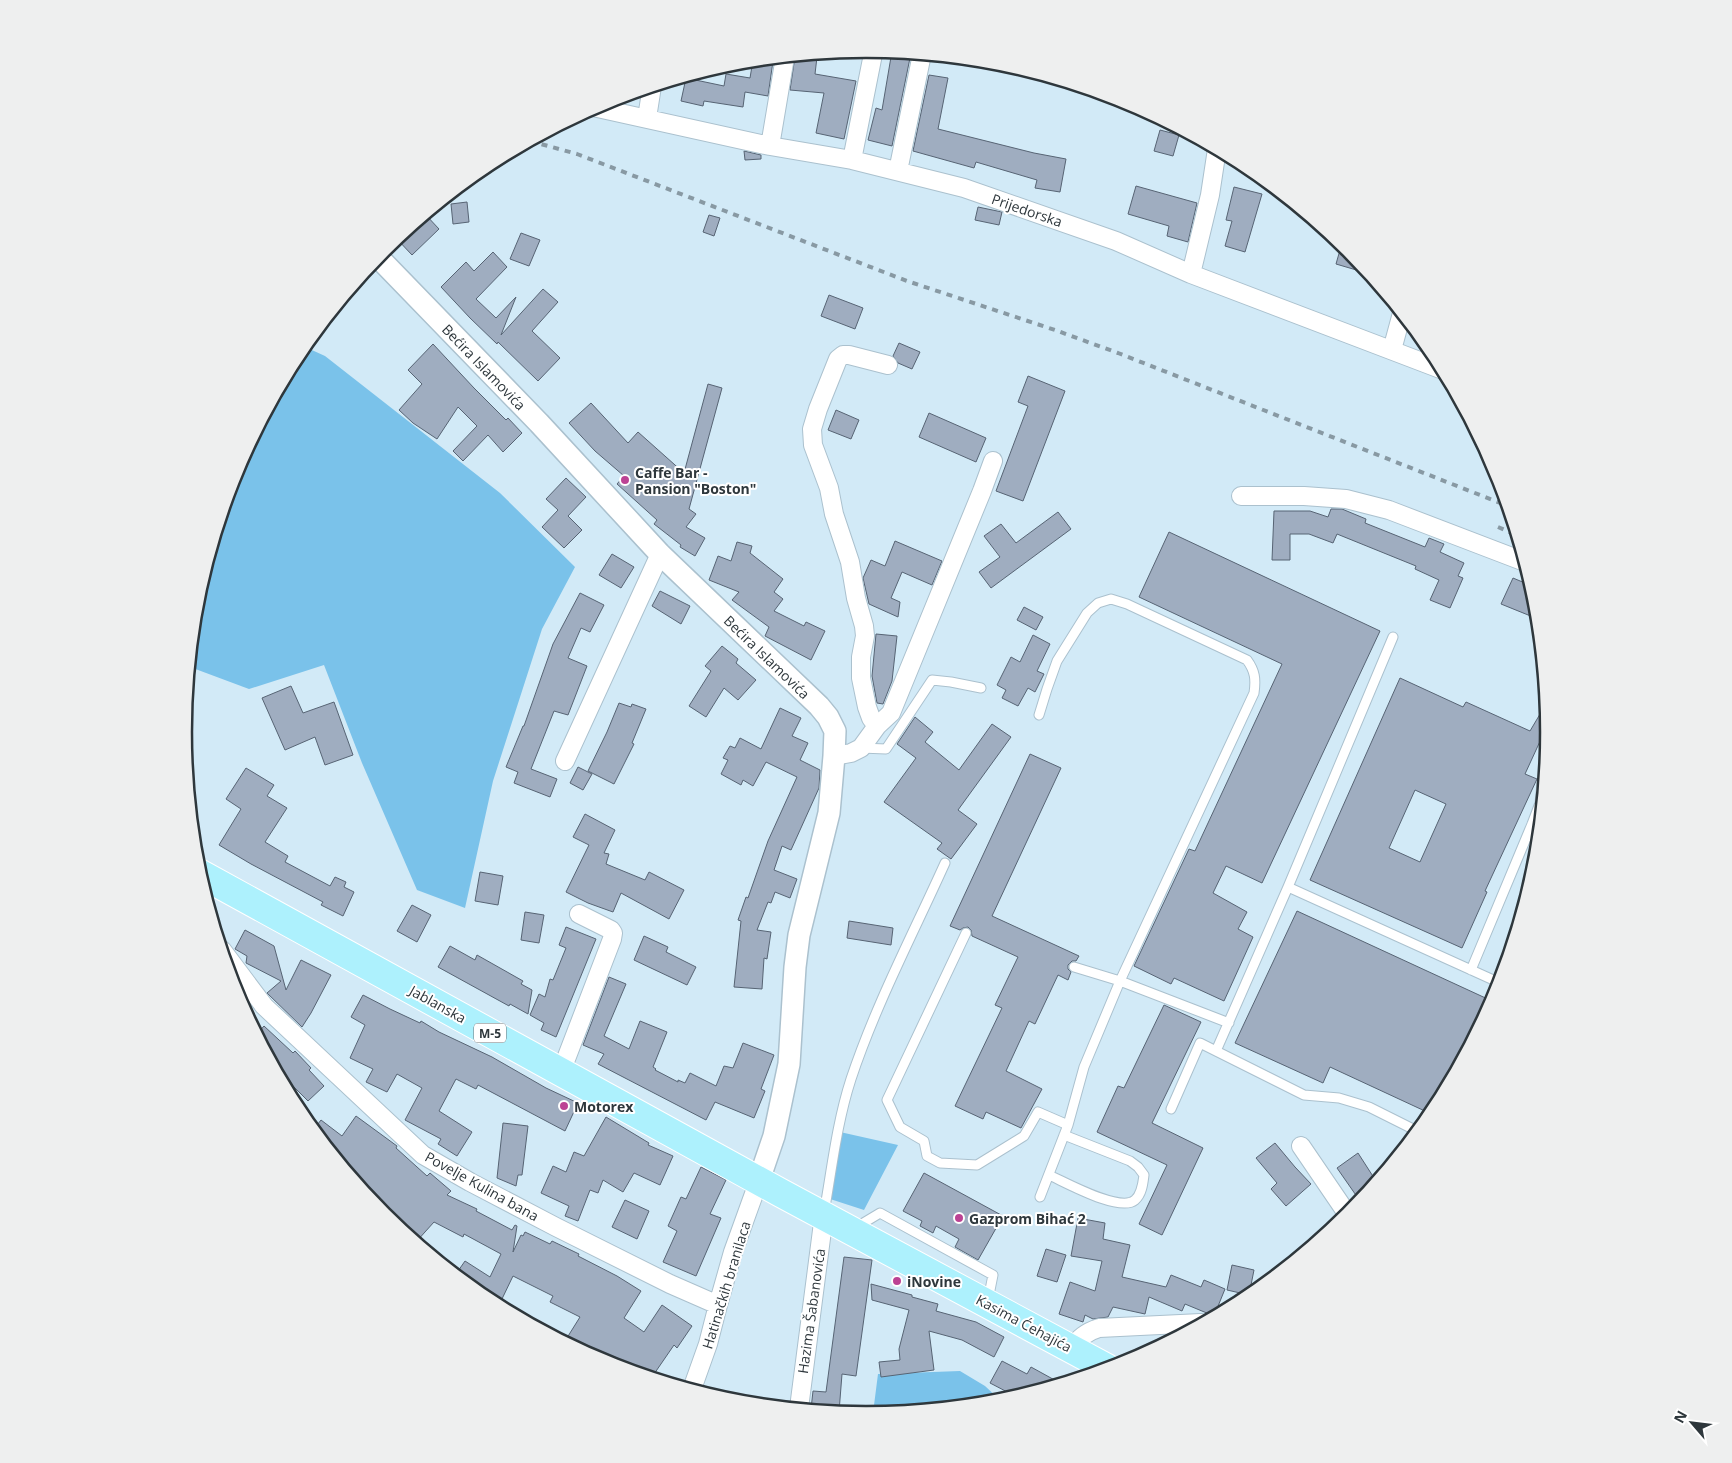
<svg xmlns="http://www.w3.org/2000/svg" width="1732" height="1463" font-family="'Open Sans',sans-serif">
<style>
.green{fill:#7ac2ea}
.building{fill:#9fadc0;stroke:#576474;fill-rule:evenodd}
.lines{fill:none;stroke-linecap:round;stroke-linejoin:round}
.service-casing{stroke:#abc1ce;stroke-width:11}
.minor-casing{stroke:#abc1ce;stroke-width:20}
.tertiary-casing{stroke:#abc1ce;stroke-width:24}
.primary-casing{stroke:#fff;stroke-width:30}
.service{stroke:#fff;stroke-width:9}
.minor{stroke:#fff;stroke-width:18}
.tertiary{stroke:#fff;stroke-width:21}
.primary{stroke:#adf1fd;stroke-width:28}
.rail{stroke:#8899a3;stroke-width:4;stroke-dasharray:6 6;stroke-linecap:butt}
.poi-dot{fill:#bc4294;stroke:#fff;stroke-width:2}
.labels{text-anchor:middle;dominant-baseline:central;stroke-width:4;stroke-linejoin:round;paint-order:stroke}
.shield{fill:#fff;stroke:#6d7376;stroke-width:1}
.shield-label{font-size:12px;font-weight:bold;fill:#2e373c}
.street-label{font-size:14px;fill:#2e373c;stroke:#fff}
.poi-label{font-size:14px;font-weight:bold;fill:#2e373c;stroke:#fff;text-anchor:start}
.rim{fill:none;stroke:#2e373c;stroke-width:2.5}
</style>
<rect width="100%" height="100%" fill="#d2eaf7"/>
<path class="green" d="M303,346l22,10 175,137 75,74 -33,62 -49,152 -28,127 -48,-18 -55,-127 -38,-98 -75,24 -59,-22 6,-69 39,-128 63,-118z
M840,1132l58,13 -34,65 -37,-12z
M960,1371l25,15 16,15 -128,12 5,-39z"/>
<path class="building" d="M892,51l19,2 -19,93 -24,-6 8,-32 6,2z
M801,55l16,2 -2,17 41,7 -12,58 -28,-6 8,-40 -34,-3 5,-34z
M760,59l13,2 -5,35 -23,-4 -2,15 -39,-6 -1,5 -22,-5 5,-23 38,8 2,-12 24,4 3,-18z
M929,75l19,3 -10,51 96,24 32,6 -6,33 -25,-4 2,-8 -61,-18 -2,6 -61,-17z
M1160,130l19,5 -6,21 -19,-5z
M744,151l17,4v4l-16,1z
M1136,186l61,17 -9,39 -21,-6 2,-10 -41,-12z
M1234,187l28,7 -17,58 -20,-6 7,-25 -6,-1z
M467,202l2,20 -16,2 -2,-20z
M978,207l24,5 -3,13 -24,-5z
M425,214l14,15 -27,26 -16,-17z
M709,215l11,3 -6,18 -11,-4z
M521,233l19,7 -11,26 -19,-7z
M1342,243l7,6 21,25 -34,-10z
M493,252l14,15 -31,32 20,19 20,-21 -15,38 42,-46 15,13 -26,29 28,27 -22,23 -40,-39 -1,2 -27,-26 -29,-31 25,-25 8,9z
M829,295l34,13 -8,21 -34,-13z
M899,343l21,9 -8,17 -14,-6 -5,-7z
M433,344l41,44 32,32 2,-2 14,15 -19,19 -15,-17 -25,26 -10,-10 24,-25 -19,-19 -21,32 -24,-16 -14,-13 23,-26 -14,-14z
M1028,376l37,15 -42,110 -27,-10 32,-85 -10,-4z
M708,384l14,4 -33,121 7,5 -10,13 19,11 -10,18 -15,-9 1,-2 -27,-21 3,-4 -40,-36 7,-8 -29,-25 -26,-28 22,-20 37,40 10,-11 46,41z
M836,410l23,10 -8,19 -23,-9z
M929,413l57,25 -10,24 -57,-25z
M566,478l20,19 -18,19 14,14 -18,18 -22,-21 16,-17 -12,-11z
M1331,509h11l24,10 -1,4 60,24 4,-9 15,6 -4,8 24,11 -6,13 5,2 -13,30 -20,-8 9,-20 -24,-11 1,-3 -79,-32 -4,9 -24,-9h-19v26h-18l2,-49h36l18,6z
M1058,512l13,17 -80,59 -12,-16 21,-15 -16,-21 17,-12 15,19z
M1169,532l211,99 -118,252 -36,-17 -13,27 34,19 -9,17 15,8 -29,64 -50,-23 -3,6 -37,-18 55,-117 6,2 87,-187 -143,-67z
M895,541l47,20 -10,24 -30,-13 -11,26 9,4 -2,15 -29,-13 -6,-26 8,-18 14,6z
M737,542l15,4 -2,7 33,26 -9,13 9,7 -9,12 30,15 2,-4 19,9 -14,29 -46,-24 4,-9 -37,-27 7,-8 -30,-12 9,-24 13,5z
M612,554l22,13 -13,21 -22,-13z
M1513,578l19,8 4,13 2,20 -37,-15z
M660,591l30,15 -9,18 -29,-18z
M580,593l24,12 -14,27 -9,-4 -13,30 19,8 -19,49 -14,-4 -23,58 26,10 -7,18 -36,-14 4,-11 -12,-5 17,-41h1l29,-82z
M1024,607l19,10 -7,13 -19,-10z
M876,634l21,2 -5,45 -9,23 -6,-1 -5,-27z
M1033,635l17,9 -13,27 7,3 -9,18 -7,-4 -10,18 -16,-8 4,-8 -9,-5 14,-28 9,5z
M722,646l16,13 -2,4 20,17 -18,20 -14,-12 -18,29 -17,-11 22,-35 -6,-5z
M1400,678l63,29 3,-5 64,29 16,-27 2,20 -23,50 12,5 -52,112 2,1 -25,56 -152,-68zM1415,790l31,14 -26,58 -31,-14z
M291,686l12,27 31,-11 19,53 -28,10 -10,-28 -30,13 -23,-52z
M619,703l12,4 1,-3 14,5 -14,34 2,1 -20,40 -26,-13 19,-39z
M780,708l21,10 -9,18 16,7 -8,17 20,10 -1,18 -28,62 -9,-4 -8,24 23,9 -7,19 -15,-6 -4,11 -3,-1 -11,28 14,2 -4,27 -3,-1 -2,31 -28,-2 7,-66 -3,-1 8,-23 2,1 20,-57 29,-64 -31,-15 -13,24 -10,-6 -2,5 -20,-11 7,-14 -5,-2 7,-12 5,2 5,-10 21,11z
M915,717l18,15 -8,10 34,28 33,-46 19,13 -53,73 19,14 -26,35 -14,-10 5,-6 -58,-41 32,-44 -19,-14z
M1030,754l31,14 -69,148 87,40 -3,5h-4l-4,4v4l3,3 -3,8 -10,-5 -23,49 -6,-3 -23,50 36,18 -21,39 -35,-16 -3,7 -28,-13 47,-98 -7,-3 23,-48 -46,-21 -1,-6 -3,-3 -5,1 -3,2 -10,-4z
M578,767l14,7 -9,16 -13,-7z
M246,768l28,17 -7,11 20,12 -22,34 23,14 -3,6 45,24 5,-9 11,5 -2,5 10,5 -11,24 -22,-11 2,-3 -72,-38 -32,-19 22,-36 -15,-10z
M585,814l30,16 -11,23 5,1 -3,10 39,16 4,-8 35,18 -15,29 -48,-26 -8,19 -25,-9 -22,-11 23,-47 -16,-8z
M480,872l23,4 -5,29 -23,-4z
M412,905l19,10 -14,27 -20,-11z
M1297,911l195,90 -54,102 -6,-2 -5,11 -97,-45 -7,16 -88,-40z
M525,912l19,3 -5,28 -18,-3z
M849,921l44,7 -2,17 -44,-7z
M566,927l30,12 -40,98 -15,-7 3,-7 -14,-8 9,-21 6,3 5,-18 3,1 13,-32 -7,-3z
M245,930l29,16 12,44 15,-30 30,15 -20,38 -9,14 -35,-34 14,-12 -35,-18 1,-7 -12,-7z
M644,936l24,11 -2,5 30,15 -9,18 -53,-25z
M450,946l25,14 2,-5 46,26 -2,3 11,6 -4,24 -18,-10 -1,2 -71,-39z
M609,977l17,7 -22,52 25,13 11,-28 27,11 -14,35 3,2 -1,1 23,12v-2l7,3 5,-10 26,13 8,-20 9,2 10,-25 31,12 -13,34 4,2 -11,27 -39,-16 -9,18 -108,-56 6,-10 -21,-9z
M363,995l27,14 30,14 1,-2 18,11 53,25 54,31 32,15 -13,28 -87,-46 -2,4 -20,-10 -17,32 33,21 -15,24 -19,-12 3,-5 -36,-19 17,-32 -25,-14 -10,18 -21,-10 7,-13 -23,-11 15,-33 -14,-8z
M1164,1005l37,17 -49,101 51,25 -41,87 -23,-11 28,-59 -70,-33 21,-46 6,2z
M264,1026l29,27 2,-2 16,17 -2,2 15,16 -16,15 -16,-16 -2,2 -11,-11 -22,-42z
M356,1116l41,30 -1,2 31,28 3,-3 21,18 -4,4 30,14 -1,2 36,19 3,-5 2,1 -4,26 8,-17 2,1 2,-4 25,12 2,-3 27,13 -1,2 39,20 24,15 -17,27 20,14 18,-27 30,21 -15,22 -3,-3 -22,32 -48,-15 -39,-21 15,-24 -30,-15 3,-6 -40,-20 -12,25 -30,-15 -15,-12 9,-13 25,16 11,-23 -37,-20 -1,3 -29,-15 -18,20 -33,-28 -69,-85 7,-9 21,16z
M606,1117l43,26 -1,2 25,11 -13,29 -26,-12 -11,19 -20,-12 -5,13 -8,-3 -12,31 -13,-5 4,-10 -28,-13 12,-27 13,6 8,-20 10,4z
M503,1123l25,3 -6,49h-4l-2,11 -19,-8z
M1275,1143l20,24 16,17 -25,22 -15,-17 6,-6 -21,-25z
M1358,1153l18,28 -16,20 -23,-33z
M701,1167l25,13 -16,34 11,4 -25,58 -33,-14 14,-31 -9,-5 13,-29 5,2z
M924,1173l79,43 -25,44 -23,-13 4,-8 -23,-13 -3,7 -13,-7 2,-5 -19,-10z
M625,1200l24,11 -12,28 -25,-12z
M1078,1218l27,5 -2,16 27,6 -8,32 44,10 5,-12 30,12 3,-7 21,9 -11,27 -29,-12 -3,7 -33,-14 -4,17 -32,-7 -5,10 -15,2 -8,-4 -2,7 -24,-8 11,-32 25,9 7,-30 -31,-5z
M1046,1249l20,6 -9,27 -20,-6z
M844,1257l28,3 -16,116 -14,-2 -3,38 -28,-3 2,-18 13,1z
M1232,1265l22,5 -5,25 -22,-5z
M871,1284l41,11v2l26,7 -2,7 40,11 28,15 -10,20 -32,-17 -33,-9 5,39 -53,7 -2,-15 21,-2 -1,-11 10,-39 -37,-10z
M1002,1361l25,13 4,-7 29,16 -45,13 -25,-13z"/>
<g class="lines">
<defs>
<path id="service" d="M1393,637l-105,250 -72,164 88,44 35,3 30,9 48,24
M1039,715l8,-26 10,-28 30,-48 11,-10 13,-4 16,5 120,56c8,11 9,19 7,33l-134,288 -36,86 -16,58 -28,72
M861,748l25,1 46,-69 19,2 30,6
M1529,833l9,3
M1288,887l212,96
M966,933l-79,167 13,27 24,14 3,15 13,7 37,2 47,-29 14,-24 30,13
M1074,967l46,14 109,42
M1471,970l61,-146 8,-21 2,-20
M1171,1109l29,-66 16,8
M1049,1175c16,7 71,38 86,25 7,-6 8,-17 9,-25l-6,-8 -8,-6 -66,-26
M824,1213c8,-45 13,-91 27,-134 25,-75 62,-145 94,-216
M855,1228l25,-15 113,62 -5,25"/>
<path id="minor" d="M593,107l177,39 82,14 112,28 152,53 75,33 252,96
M647,118l5,-32
M770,146l15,-89
M852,160l22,-111
M898,171l24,-117
M1191,274l19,-79 7,-46
M1392,350l10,-37
M1241,496h63l42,3 43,11 136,52
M877,726l-6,-8 -4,-11 -6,-29v-21l4,-21 -1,-10 -8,-28 -6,-36 -16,-48 -5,-26 -16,-43 -1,-16 6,-20 20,-50 5,-4h6l39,10
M834,756l17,-3 10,-5 16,-22 14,-13 91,-222 11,-30
M565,761l95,-207
M222,950l42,56 159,149 47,27 86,45 114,57 48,21
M561,1072l51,-133 1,-6 -2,-3 -32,-16
M1301,1146l47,69
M1071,1349c8,-11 15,-17 28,-21l102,-5
M692,1389l16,-45 10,-39 15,-53 26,-72
M799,1408l25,-193"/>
<path id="tertiary" d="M377,256l162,167 121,131 159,152 9,11 7,14 -1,25 -5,57 -30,122 -4,32 -6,97 -15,72 -15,44"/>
<path id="primary" d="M199,873l582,320 326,175"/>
</defs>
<use href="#service" class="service-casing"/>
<use href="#minor" class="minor-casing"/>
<use href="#tertiary" class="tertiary-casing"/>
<use href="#primary" class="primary-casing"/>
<use href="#service" class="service"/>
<use href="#minor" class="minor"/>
<use href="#tertiary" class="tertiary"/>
<use href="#primary" class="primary"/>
<path class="rail" d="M530,141l47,13 330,127 148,49 63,23 390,153
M1498,527l18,8"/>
</g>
<g class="poi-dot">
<circle cx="625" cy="480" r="5"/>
<circle cx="564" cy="1106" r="5"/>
<circle cx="959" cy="1218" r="5"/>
<circle cx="897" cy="1281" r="5"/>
</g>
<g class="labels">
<rect class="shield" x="474" y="1023.5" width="32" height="19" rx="4"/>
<g class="shield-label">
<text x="490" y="1033">M-5</text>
</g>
<g class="street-label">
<text transform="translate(1027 210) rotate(19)">Prijedorska</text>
<text transform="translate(484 367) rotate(46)">Bećira Islamovića</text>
<text transform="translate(767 657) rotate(44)">Bećira Islamovića</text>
<text transform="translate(438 1004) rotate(29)">Jablanska</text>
<text transform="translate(482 1186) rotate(29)">Povelje Kulina bana</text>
<text transform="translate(726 1285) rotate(-73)">Hatinačkih branilaca</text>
<text transform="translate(811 1311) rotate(-82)">Hazima Šabanovića</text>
<text transform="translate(1024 1323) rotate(28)">Kasima Ćehajića</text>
</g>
<g class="poi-label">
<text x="635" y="472">Caffe Bar -<tspan x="635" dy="16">Pansion "Boston"</tspan></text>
<text x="574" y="1106">Motorex</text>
<text x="969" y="1218">Gazprom Bihać 2</text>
<text x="907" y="1281">iNovine</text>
</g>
</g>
<path d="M0 0H1732V1463H0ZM192 732a674 674 0 1 1 1348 0a674 674 0 1 1-1348 0Z" fill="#eeefef" fill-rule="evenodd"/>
<path class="rim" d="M192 732a674 674 0 1 1 1348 0a674 674 0 1 1-1348 0Z"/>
<g transform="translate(1692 1423) rotate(298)" stroke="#ffffff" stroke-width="4" paint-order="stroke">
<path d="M0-4L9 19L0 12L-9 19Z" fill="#2e373c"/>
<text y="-8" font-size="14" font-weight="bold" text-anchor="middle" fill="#2e373c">N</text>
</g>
</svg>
